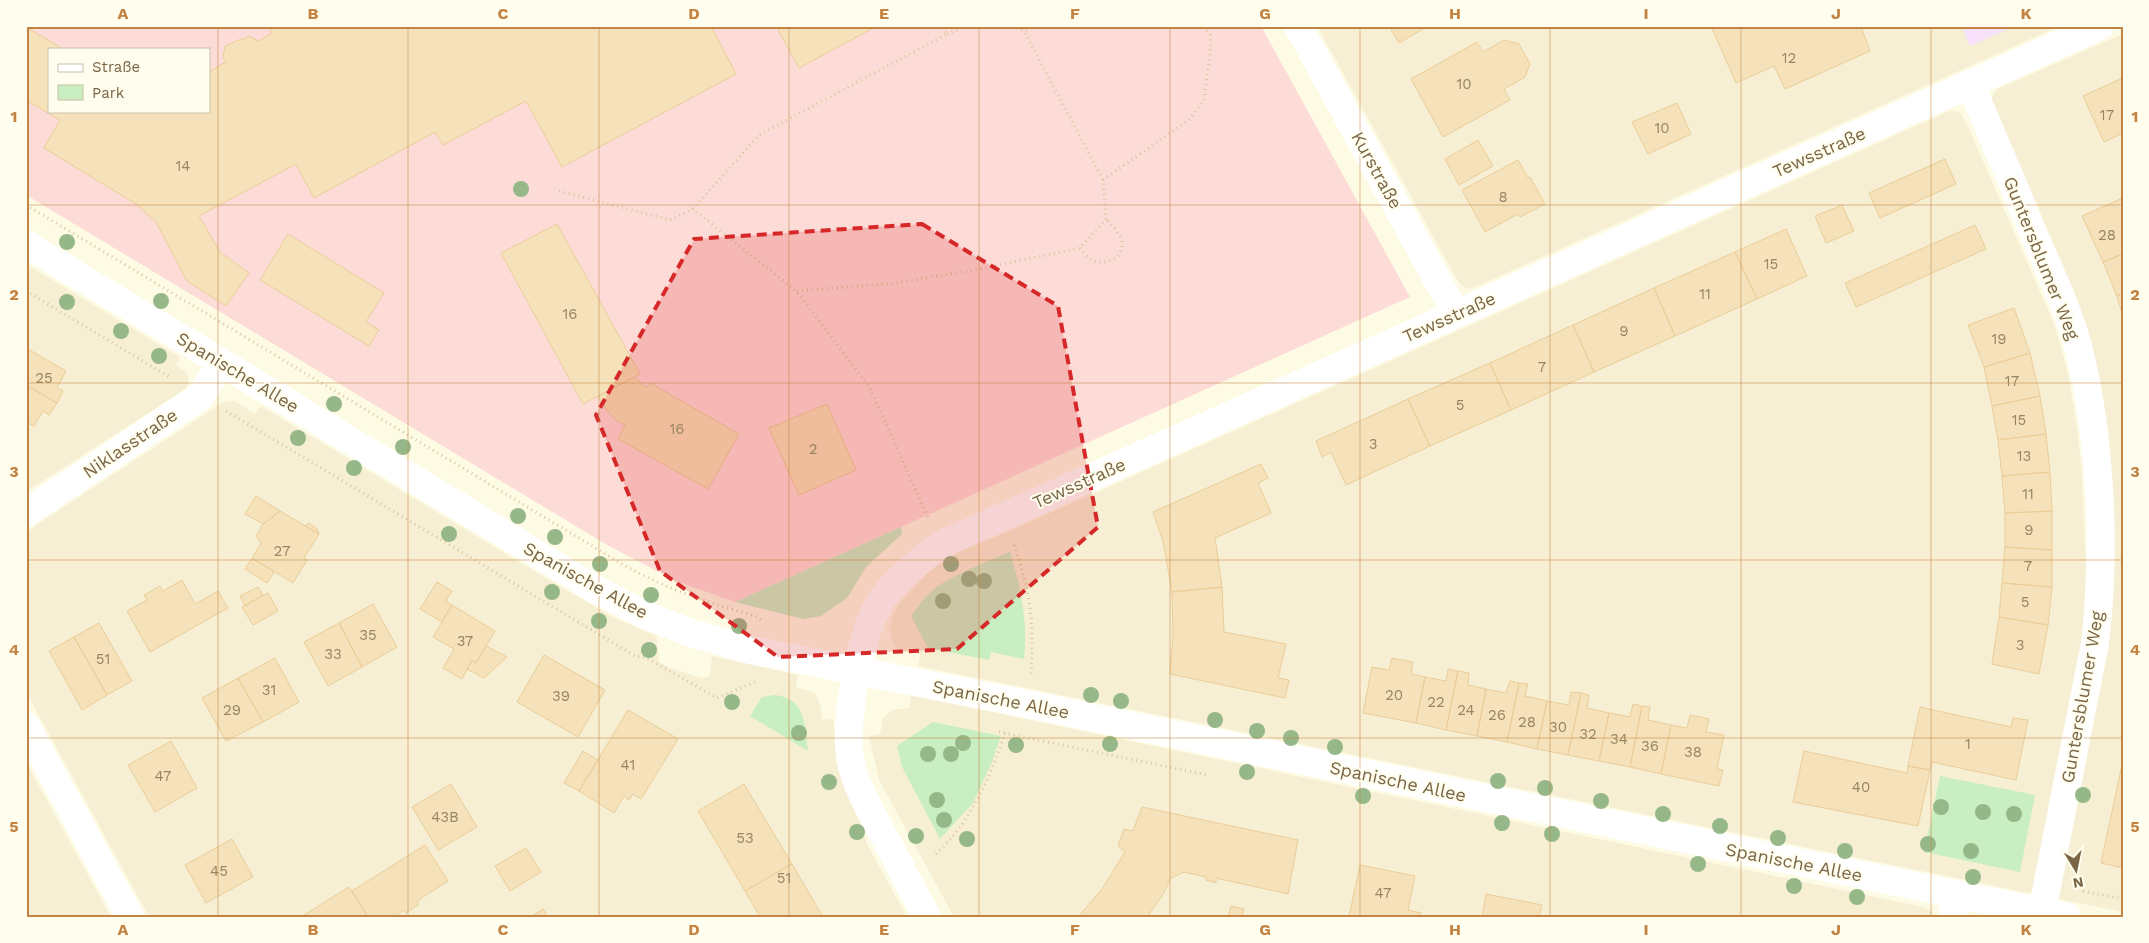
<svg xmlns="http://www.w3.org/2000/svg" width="2149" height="943" font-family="'Work Sans',sans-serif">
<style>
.residential{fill:#f7efd3}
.education{fill:#f8e2fb}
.medical{fill:#fddcd7;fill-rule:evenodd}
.green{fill:#c8eec2}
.building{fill:#f6e2ba;stroke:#ebcd99}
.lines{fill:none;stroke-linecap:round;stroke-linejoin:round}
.path{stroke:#dcc59c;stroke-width:3;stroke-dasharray:1 4;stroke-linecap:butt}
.minor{stroke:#fff;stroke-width:28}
.secondary{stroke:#fff;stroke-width:28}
.tree{fill:#96b889}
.marked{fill:#d62828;fill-opacity:0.2;stroke:#d62828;stroke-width:4;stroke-dasharray:10 6;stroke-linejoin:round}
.grid{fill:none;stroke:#c38342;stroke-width:1;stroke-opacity:0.55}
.labels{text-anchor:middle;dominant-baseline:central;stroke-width:4;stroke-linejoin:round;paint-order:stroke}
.number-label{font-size:15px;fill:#998564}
.street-label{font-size:18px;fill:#7a6647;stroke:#fffded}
.neatline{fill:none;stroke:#c38342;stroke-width:2}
.grid-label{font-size:16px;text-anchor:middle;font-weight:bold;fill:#c38342}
</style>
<rect width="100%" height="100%" fill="#fefbe5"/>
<path class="residential" d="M1317,26h743l-585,261 -7,2 -8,-5 -5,-8z
M2123,34v878l-66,-13 52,-256 2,-149 -121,-393 7,-12z
M1955,110l6,4 8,15 86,197 13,47 10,61 4,41 4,91 -3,65 -44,264 -1121,-229 2,-12 -21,-4 -6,-6 -3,-17 3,-12 6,-11 31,-34 43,-27 21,-5 953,-426z
M26,264l154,93 -4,8 10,7 3,7 -2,9 -161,104z
M235,401l20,13 6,-8 305,184 49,28 42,18 2,26 11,6 32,10 8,-2 2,-20 86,19 -2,12 16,5 4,3 5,12 1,13 11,-1 4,29 23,67 7,29 40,73h-758l-123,-225v-160l191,-126 7,-4z
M911,695l1012,212 9,5 2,5h-980l-75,-137 -10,-44 11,-2 3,-16 9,-8 17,-2z
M26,762l85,155h-85z"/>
<path class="education" d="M1961,26h54l-45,20z"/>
<path class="medical" d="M26,26h1235l149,271 -675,305 -59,-21 -67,-35 -583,-351zM49,49h160v62h-160z"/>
<path class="green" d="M901,527l1,7 -36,33 -19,31 -26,18 -18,3 -68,-17z
M1010,552c11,37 18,69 14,107l-33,-7 -2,8 -61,-12 -17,-32c6,-8 12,-17 20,-24 15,-15 58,-31 79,-40z
M774,695c33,3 30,29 34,56l-58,-35 12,-19z
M933,722l68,14 -9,26 -19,41 -33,36 -38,-72 -5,-21z
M1940,776l95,19 -15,77 -96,-20z"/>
<path class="building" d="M268,26h443l25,48 -174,93 -36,-66 -83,44 -8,-13 -121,66 -18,-34 -97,52 21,36 29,21 -23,33 -39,-25 -31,-59 -20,-18 -92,-56 16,-28 -34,-20v-73l37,22h-14v62h160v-39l17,-10 -3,-4 2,-12 16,-7h4l3,-3 11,5 13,-8z
M776,26h101l-78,42z
M1389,26h39l-29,17z
M1711,26h153l-3,1 9,24 -85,38 -11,-23 -38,17z
M1504,40l15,4 11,20 -5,13 -21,12 6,11 -67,37 -32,-58 66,-37 6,10z
M2123,78v55l-19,9 -21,-46z
M1677,103l14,31 -43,20 -16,-32z
M1478,140l15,26 -34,19 -14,-26z
M1945,159l11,25 -76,34 -11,-25z
M1518,160l10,18 2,-1 15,27 -25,13 -2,-3 -33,18 -23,-42z
M2123,198v56l-20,8 -21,-46z
M1842,205l12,26 -28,12 -11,-27z
M557,224l83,150 -57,30 -82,-151z
M1975,225l11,24 -130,58 -11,-24z
M1786,229l21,47 -50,23 -22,-47z
M288,234l96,59 -18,29 13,8 -10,16 -109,-66z
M1735,252l22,47 -82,37 -21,-48z
M2123,254v39l-6,3 -14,-34z
M1654,288l21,48 -81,36 -21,-47z
M2123,293v24l-6,-21z
M2014,308l16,45 -46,14 -16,-42z
M1573,325l21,47 -83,38 -21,-47z
M26,348l40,23 -9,17 6,3 -6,12 -31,-18z
M2030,353l10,43 -48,10 -8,-39z
M1490,363l21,47 -81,36 -22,-47z
M635,377l11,11 4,-5 89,51 -31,55 -90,-50 7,-14 -8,-4 -10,-10 -9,-15z
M26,385l31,18 -8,12 -6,-4 -9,15 -8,-4z
M2040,396l6,38 -48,6 -6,-34z
M1408,399l22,47 -84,39 -15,-33 -9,5 -6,-16z
M827,404l29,66 -57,25 -30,-67z
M2046,434l4,38 -48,4 -4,-36z
M1261,464l7,14 -10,5 13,30 -56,25 7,49 -50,5 -9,-51 -10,-29z
M2050,472l2,39 -47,2 -3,-37z
M256,496l24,15 -17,13 -18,-10z
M280,511l39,23 -15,24 3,2 -14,23 -41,-25 9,-15 -5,-7 7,-12z
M2052,511v39l-47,-3v-34z
M309,523l8,6 2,5 -14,-8z
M2005,547l47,3v37l-50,-4z
M252,558l22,14 -7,11 -22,-14z
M182,580l13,24 23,-13 10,17 -78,44 -23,-41 20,-11 -3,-5 16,-9 3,5z
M437,582l15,9 -6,10 6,4 -10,17 -22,-13z
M2002,583l50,4 -4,38 -49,-8z
M258,587l5,8 -18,11 -5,-10z
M1222,587l2,45 62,12 -8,34 11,2 -4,18 -115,-24 3,-39 -1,-43z
M268,593l10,18 -25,14 -11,-18z
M373,604l24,43 -35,20 -23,-44z
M452,605l43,26 -19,32 -4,-3 -10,19 -19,-11 11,-19 -21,-12z
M1999,617l49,8 -9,49 -47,-10z
M99,623l33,58 -25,14 -33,-58z
M339,623l23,44 -34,19 -24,-44z
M74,637l33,58 -25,15 -33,-59z
M486,646l21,11 -23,21 -17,-9 5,-9 4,3z
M544,655l61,35 -27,47 -61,-35z
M275,658l24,44 -36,20 -25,-44z
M1392,658l21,4 -2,12 14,3 -9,46 -53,-10 9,-46 17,3z
M1448,669l10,2 -12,59 -30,-7 9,-46 21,4z
M1458,671l11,2 -1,12 18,4 -9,47 -31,-6z
M238,678l25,44 -37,19 -24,-43z
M1510,681l9,2 -12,59 -30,-6 9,-47 20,4z
M1519,683l9,1 -3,12 22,5 -10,48 -30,-7z
M1571,692l10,1 -13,62 -31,-6 10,-48 22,4z
M1581,693l8,2 -2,13 22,5 -10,48 -31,-6z
M1633,704l9,2 -12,61 -31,-6 10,-48 21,4z
M1642,706l8,1 -2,13 23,5 -10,49 -31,-7z
M1920,707l91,20 2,-9 15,2 -12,60 -84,-18 -2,8 -22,-4z
M628,710l50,29 -37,60 -8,-5 -4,6 -5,-4 -10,17 -35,-22z
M1690,715l19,4 -3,13 18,3 -7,34 6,1 -4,16 -58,-12 10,-49 16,3z
M171,741l26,47 -42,24 -27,-47z
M583,751l15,9 -19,31 -15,-8z
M1804,751l103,22 1,-7 22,4 -12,56 -125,-24z
M2123,760v108l-22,-5z
M451,784l26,43 -39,23 -26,-43z
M744,784l48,80 -47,27 -47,-80z
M1142,807l156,33 -10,54 -72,-16v5l-10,-3v-3l-22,-5 -13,6 -9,18 -15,21h-69l24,-28 23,-37 -7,-6 6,-17 9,2z
M232,839l21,38 -47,26 -21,-38z
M425,845l23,36 -31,20 2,3 -13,9 -2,-3 -11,7h-25l-16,-26z
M526,848l15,24 -31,19 -15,-25z
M792,864l31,53h-63l-15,-26z
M1360,865l55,11 -7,34 13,3 -1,4h-71z
M349,887l19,30h-67z
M1486,894l56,11 -3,12h-57z
M1231,906l13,3 -2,8h-14z
M543,909l5,8h-18z"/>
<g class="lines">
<path class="path" d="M1012,26l12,5 -2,-5
M947,34l21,-8
M1103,180l87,-61 14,-19 7,-54 -1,-11 -7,-9
M559,191l111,29 23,-11
M26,205l596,359c47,26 83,38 134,52l5,4
M1080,248c3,4 7,9 11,12 13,6 34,-1 31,-18 -2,-9 -9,-16 -16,-23
M26,291l145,87
M797,291l99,-8 89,-15 95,-20 26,-29 -3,-39 -79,-149 11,-5
M226,411l409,245 10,1 72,41 38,-16
M928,517l-59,-131 -73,-95 -103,-82 66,-74 188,-101 -5,-8
M1014,545c17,48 20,78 17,129
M999,732l209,43
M936,854c35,-33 54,-76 69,-121
M2083,891l40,8"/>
<path class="minor" d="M1298,26l158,288
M1970,84c22,51 44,102 65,153 16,37 34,74 44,113 22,89 27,202 16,293l-53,269
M26,513l175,-117 20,-34
M26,726l104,191
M927,917c-14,-26 -28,-52 -41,-77 -14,-26 -31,-54 -36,-83 -6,-37 11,-128 32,-158 15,-21 38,-38 58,-54l1160,-519
M1952,917l5,-23"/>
<path class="secondary" d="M26,244l569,345 48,25 48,19 55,16 271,53 1050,215"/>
</g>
<g class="tree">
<circle cx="521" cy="189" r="8"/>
<circle cx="67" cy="242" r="8"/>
<circle cx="161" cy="301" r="8"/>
<circle cx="67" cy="302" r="8"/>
<circle cx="121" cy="331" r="8"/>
<circle cx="159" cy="356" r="8"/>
<circle cx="334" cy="404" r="8"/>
<circle cx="298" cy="438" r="8"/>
<circle cx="403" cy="447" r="8"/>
<circle cx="354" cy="468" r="8"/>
<circle cx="518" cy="516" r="8"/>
<circle cx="449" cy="534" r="8"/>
<circle cx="555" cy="537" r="8"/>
<circle cx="600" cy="564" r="8"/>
<circle cx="951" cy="564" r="8"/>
<circle cx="969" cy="579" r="8"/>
<circle cx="984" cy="581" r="8"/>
<circle cx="552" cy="592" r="8"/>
<circle cx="651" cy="595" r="8"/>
<circle cx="943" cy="601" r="8"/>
<circle cx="599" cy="621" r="8"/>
<circle cx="739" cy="626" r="8"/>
<circle cx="649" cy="650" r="8"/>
<circle cx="1091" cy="695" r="8"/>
<circle cx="1121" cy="701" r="8"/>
<circle cx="732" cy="702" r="8"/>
<circle cx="1215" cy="720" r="8"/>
<circle cx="1257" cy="731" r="8"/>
<circle cx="799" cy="733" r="8"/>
<circle cx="1291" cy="738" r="8"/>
<circle cx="963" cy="743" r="8"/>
<circle cx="1110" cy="744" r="8"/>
<circle cx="1016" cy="745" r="8"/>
<circle cx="1335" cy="747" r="8"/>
<circle cx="928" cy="754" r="8"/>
<circle cx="951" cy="754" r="8"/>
<circle cx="1247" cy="772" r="8"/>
<circle cx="1498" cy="781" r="8"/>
<circle cx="829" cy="782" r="8"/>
<circle cx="1545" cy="788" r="8"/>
<circle cx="2083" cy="795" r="8"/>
<circle cx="1363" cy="796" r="8"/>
<circle cx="937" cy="800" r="8"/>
<circle cx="1601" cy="801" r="8"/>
<circle cx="1941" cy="807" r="8"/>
<circle cx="1983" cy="812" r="8"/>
<circle cx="1663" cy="814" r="8"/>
<circle cx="2014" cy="814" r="8"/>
<circle cx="944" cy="820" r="8"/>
<circle cx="1502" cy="823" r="8"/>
<circle cx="1720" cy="826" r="8"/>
<circle cx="857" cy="832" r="8"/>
<circle cx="1552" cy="834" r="8"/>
<circle cx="916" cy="836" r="8"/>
<circle cx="1778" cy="838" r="8"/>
<circle cx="967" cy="839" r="8"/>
<circle cx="1928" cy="844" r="8"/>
<circle cx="1845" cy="851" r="8"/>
<circle cx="1971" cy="851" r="8"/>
<circle cx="1698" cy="864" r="8"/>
<circle cx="1973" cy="877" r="8"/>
<circle cx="1794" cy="886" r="8"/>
<circle cx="1857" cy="897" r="8"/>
</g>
<path class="marked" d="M922,224l136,82 40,221 -141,122 -179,8 -118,-86 -64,-156 98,-176z"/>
<path class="grid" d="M218,26v891M408,26v891M599,26v891M789,26v891M979,26v891M1170,26v891M1360,26v891M1550,26v891M1741,26v891M1931,26v891M26,205h2097M26,383h2097M26,560h2097M26,738h2097"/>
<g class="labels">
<g class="number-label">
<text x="1789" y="58">12</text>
<text x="1464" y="84">10</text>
<text x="2107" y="115">17</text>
<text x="1662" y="128">10</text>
<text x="183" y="166">14</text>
<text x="1503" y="197">8</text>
<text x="2107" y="235">28</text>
<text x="1771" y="264">15</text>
<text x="1705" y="294">11</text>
<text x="570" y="314">16</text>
<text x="1624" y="331">9</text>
<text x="1999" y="339">19</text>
<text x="1542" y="367">7</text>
<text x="44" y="378">25</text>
<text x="2012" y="381">17</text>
<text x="1460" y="405">5</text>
<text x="2019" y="420">15</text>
<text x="677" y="429">16</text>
<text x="1373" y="444">3</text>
<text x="813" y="449">2</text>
<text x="2024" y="456">13</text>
<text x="2028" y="494">11</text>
<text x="2029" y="530">9</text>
<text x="282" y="551">27</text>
<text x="2028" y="566">7</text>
<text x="2025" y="602">5</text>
<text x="368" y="635">35</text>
<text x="465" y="641">37</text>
<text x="2020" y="645">3</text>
<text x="333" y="654">33</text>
<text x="103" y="659">51</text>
<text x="269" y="690">31</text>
<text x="1394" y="695">20</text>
<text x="561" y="696">39</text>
<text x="1436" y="702">22</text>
<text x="232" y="710">29</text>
<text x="1466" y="710">24</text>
<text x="1497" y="715">26</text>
<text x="1527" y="722">28</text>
<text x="1558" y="727">30</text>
<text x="1588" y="734">32</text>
<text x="1619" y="739">34</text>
<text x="1968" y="744">1</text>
<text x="1650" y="746">36</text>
<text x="1693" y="752">38</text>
<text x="628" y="765">41</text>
<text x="163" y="776">47</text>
<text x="1861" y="787">40</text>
<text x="445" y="817">43B</text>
<text x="745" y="838">53</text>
<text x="219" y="871">45</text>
<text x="784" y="878">51</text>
<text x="1383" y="893">47</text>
</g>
<g class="street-label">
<text transform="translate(1819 152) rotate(-24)">Tewsstraße</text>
<text transform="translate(1377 170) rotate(61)">Kurstraße</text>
<text transform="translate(2042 258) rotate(68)">Guntersblumer Weg</text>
<text transform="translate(1449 317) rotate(-24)">Tewsstraße</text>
<text transform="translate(238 372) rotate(31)">Spanische Allee</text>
<text transform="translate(130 443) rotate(-34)">Niklasstraße</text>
<text transform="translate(1079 483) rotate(-24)">Tewsstraße</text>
<text transform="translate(586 580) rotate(29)">Spanische Allee</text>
<text transform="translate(2082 697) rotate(-80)">Guntersblumer Weg</text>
<text transform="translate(1001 699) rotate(11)">Spanische Allee</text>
<text transform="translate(1398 781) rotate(12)">Spanische Allee</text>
<text transform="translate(1794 862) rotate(11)">Spanische Allee</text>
</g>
</g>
<rect width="2149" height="943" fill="none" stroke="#fffded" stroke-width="55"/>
<rect x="48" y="48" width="162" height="65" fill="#fffded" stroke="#cac1ab"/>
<rect x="58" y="64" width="25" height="8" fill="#ffffff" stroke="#cac1ab"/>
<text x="92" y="72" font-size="15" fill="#7a6647">Straße</text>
<rect x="58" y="85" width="25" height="15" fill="#c8eec2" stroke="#cac1ab"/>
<text x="92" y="98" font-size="15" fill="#7a6647">Park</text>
<g transform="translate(2076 870) rotate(170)" stroke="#fffded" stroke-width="4" paint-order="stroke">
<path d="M0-4L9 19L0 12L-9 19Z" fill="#7a6647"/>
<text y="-8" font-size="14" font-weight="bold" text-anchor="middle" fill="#7a6647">N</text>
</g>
<rect x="28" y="28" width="2094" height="888" class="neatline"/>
<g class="grid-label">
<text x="123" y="19">A</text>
<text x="313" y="19">B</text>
<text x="503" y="19">C</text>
<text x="694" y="19">D</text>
<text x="884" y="19">E</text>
<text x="1075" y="19">F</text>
<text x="1265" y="19">G</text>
<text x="1455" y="19">H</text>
<text x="1646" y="19">I</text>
<text x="1836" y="19">J</text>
<text x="2026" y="19">K</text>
<text x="14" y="122">1</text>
<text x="2135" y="122">1</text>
<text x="14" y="300">2</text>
<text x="2135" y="300">2</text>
<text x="14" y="477">3</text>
<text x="2135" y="477">3</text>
<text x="14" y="655">4</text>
<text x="2135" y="655">4</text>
<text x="14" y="832">5</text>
<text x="2135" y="832">5</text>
<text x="123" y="935">A</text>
<text x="313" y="935">B</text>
<text x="503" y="935">C</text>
<text x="694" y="935">D</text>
<text x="884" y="935">E</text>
<text x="1075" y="935">F</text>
<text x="1265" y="935">G</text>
<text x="1455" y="935">H</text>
<text x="1646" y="935">I</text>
<text x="1836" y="935">J</text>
<text x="2026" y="935">K</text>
</g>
</svg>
